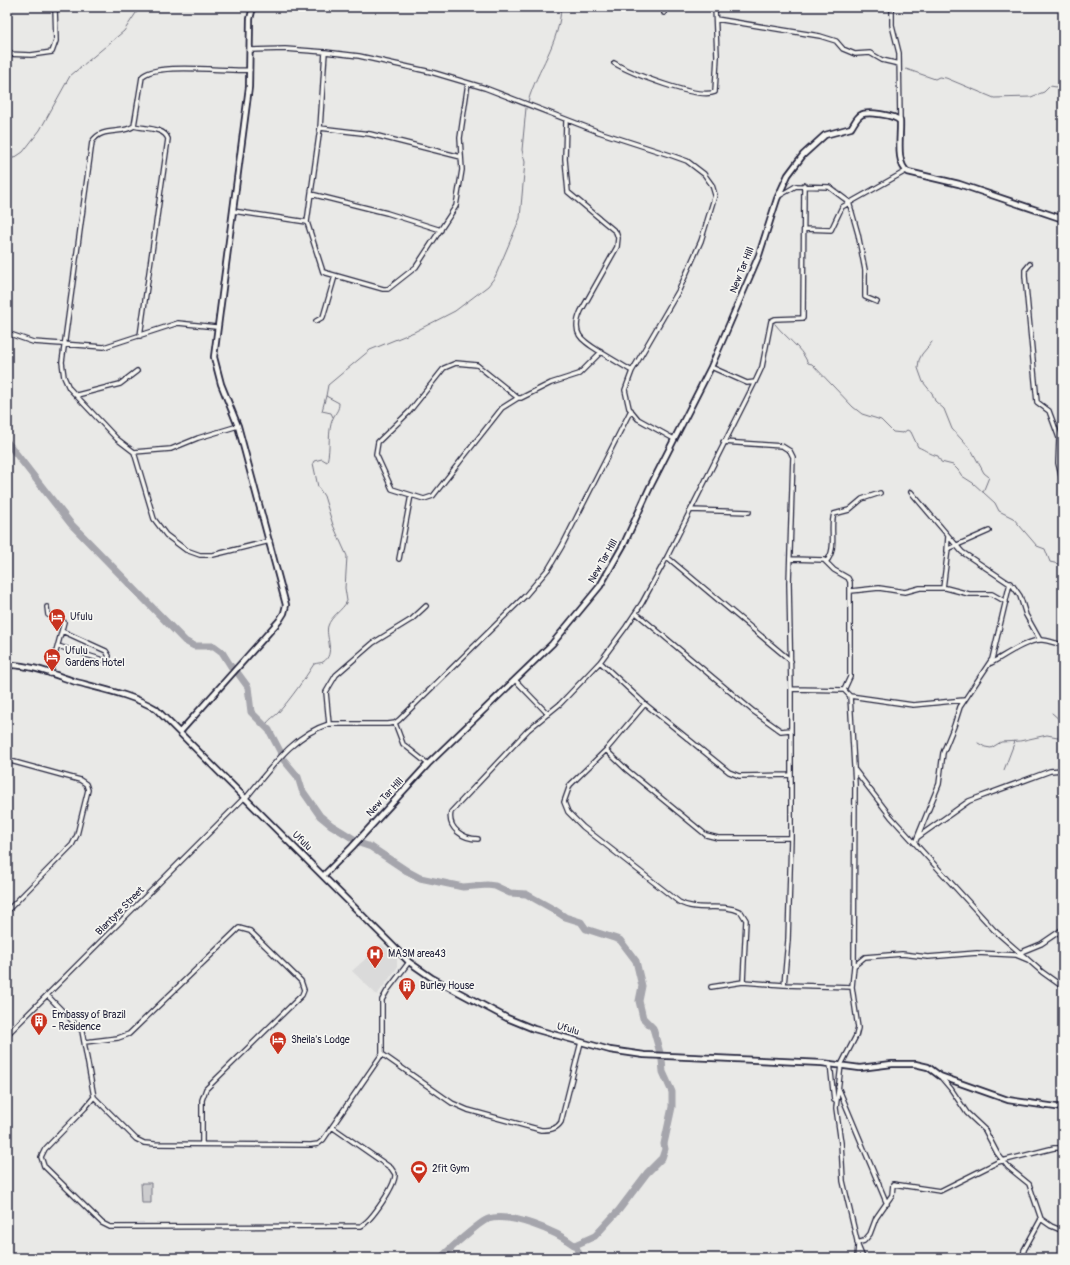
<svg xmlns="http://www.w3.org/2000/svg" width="1070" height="1265" font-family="Pangolin,sans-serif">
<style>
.built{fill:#dadada}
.garden{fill:#ccccce;stroke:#777784}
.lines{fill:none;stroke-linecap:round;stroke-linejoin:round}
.stream{stroke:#71717f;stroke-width:1}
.river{stroke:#a5a5ac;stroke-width:7}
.minor-casing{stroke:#22223b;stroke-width:6}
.tertiary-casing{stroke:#22223b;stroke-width:8}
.minor{stroke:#f6f6f2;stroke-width:3.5}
.tertiary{stroke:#f6f6f2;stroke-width:4.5}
.labels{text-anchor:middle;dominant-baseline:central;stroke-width:3.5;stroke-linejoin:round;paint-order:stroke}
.street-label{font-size:10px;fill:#22223b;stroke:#f6f6f2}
.poi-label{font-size:10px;fill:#22223b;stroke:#f6f6f2;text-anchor:start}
</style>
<rect width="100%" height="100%" fill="#e9e9e7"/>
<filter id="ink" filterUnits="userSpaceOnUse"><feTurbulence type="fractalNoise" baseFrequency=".025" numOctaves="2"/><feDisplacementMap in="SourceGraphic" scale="8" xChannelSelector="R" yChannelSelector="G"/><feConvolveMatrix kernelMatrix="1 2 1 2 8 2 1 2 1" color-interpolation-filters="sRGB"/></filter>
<g filter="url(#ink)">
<path class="built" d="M382,944l15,14v10l-20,27 -25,-24z"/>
<path class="garden" d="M141,1183h10v20h-9z"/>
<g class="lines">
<path class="stream" d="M906,69l29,10 4,-2 7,1 48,20 37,-1 13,-5 6,-6 13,2
M528,102c9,-33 32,-59 33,-95
M7,157l7,1 9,-6 17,-22 30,-54 54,-45 16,-24
M775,324c11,14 25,22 33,39l4,1 41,43 9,7 19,6 12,12 10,1 4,-3 4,2 7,15c8,3 11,7 20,9l3,6 12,3 5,5 4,6 11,7 22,20 4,8 14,7 24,28 8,3 5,13 13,3
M932,342l-10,12 -3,6 -1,8 5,14 9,11 3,8 9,8 8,20 20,22 12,22 5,4 -6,15
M326,396l-4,15 9,2 2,4
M1052,713l9,8 2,14
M265,726c4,-7 8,-8 13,-13 14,-16 25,-32 36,-49 3,-1 7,-1 9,-2 13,-8 2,-26 5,-36 3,-10 15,-16 19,-25l-2,-13 2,-32 -14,-31 -9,-29 -6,-9 -5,-24 1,-2 8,-2 5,3c4,-15 0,-30 6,-44 3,-6 6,-8 6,-15l-13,-7 2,-11 42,-35 44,-18 41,-21 33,-25 7,-9 25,-59 5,-56 -3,-12 4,-42
M978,743l7,4 6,1 10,-6 19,-1 27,-6 16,3
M1004,770l11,-29"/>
<path class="river" d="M7,442l64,82 114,117 9,5h20l8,6 10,16
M237,672l11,15 3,25 18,18 13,25
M283,759l15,18 4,13 18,26 11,9 31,19 9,3 36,24 13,7 43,9 24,-2 8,1 15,7 16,1 27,15 12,8 16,5 5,7 34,11 16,21 6,25 -3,15 4,17 10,10 9,32 1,12 9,20v15l-8,37 1,5 -3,9 -15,15 -28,37 -24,26 -20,9
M441,1258c6,-7 40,-37 47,-39 22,-7 68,12 86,26 3,2 5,9 6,13"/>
<defs>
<path id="minor" d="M892,7v18l7,28 1,68
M664,13v-6
M716,19l104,17 16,5 7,8 12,5 15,-1 12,7 17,4
M250,50l35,-1 40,3 34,4 72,16 54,16 114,44 74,24 14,5 17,13 8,11 3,10 -14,46 -22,49 -47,81 -7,19 4,18 9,11 36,20
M325,52l-5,76 -13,94 16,50 60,17h5l28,-22 40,-61 6,-36 -2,-32 8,-55
M7,54l24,1 21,-3 4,-11 -1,-34
M614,63c17,10 84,37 101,29l2,-36 -2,-49
M566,121l-1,38 3,33 48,40 2,6 -1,9 -36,64c-11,24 2,30 21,42 10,6 20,12 30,18
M134,126c10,3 30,1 34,13l-28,197
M320,128l50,6 91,23
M311,194l76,19 54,17
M779,196l17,-10 33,1 20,15 9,32 7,36v27l12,5
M233,211l74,11
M804,229l27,1 11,-23 64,-36
M1030,264l-5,6v6l12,126 12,9 10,27 -1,25 5,21
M316,321l7,-4 12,-41
M7,333l26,9 71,5 74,-24 38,4
M711,367l36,16 8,-1
M77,395l43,-11 17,-13
M518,398l-41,-33 -21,-2 -12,5 -35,44 -31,30 -2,12 16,35 32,10 9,-3 69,-88 16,-10h3l30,-15 28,-9 22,-22
M238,426l-40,12 -27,11 -37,3 -17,-13 -48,-51 -5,-11 -2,-15 30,-220c9,-16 30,-7 42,-16l8,-49c13,-15 85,-5 108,-7
M723,442l59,4 8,5 3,6 -4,126 2,106v149l-3,102 -4,45
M134,452l20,67 12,16 20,15 14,5h13l57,-14
M911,492l51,60 51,34 7,10 6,19 14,25
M691,510l58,2
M947,551l1,-15
M667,557l124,104
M399,559l12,-64
M790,559l34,1 10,10 14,8 2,4v95l-6,13
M826,562c12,-13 3,-34 8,-48l15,-4 13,-11 18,-6
M943,588l5,-39 41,-18
M851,591l28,-3 26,4 15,-4h26l23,6h23l14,8
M47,607l1,8 13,4 3,3 -14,52
M636,613l117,98 28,20 9,-1
M58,646l45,14h3l3,-4 -3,-5 -44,-20
M600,662l45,42 84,68 10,4 51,-1
M991,663c13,-7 37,-24 51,-23 5,0 16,4 21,5
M515,680l33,34
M791,689l53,1 6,6 5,88 -1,181
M850,696l63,9 51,-5
M645,704l-39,46 -36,35 -6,17 4,10 15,15 96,75c19,11 42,0 62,10l5,8 -3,62
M395,723l8,21 25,20
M329,724l-3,-32 10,-17 37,-32 39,-24 14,-13
M606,750l21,20 79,65 12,3h73
M7,760l73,20 6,4 2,6 -11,45 -5,10 -65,66
M855,770l36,47 103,113 48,42 21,15
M245,799c24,-28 47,-64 84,-75h59l7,-1 4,-3 126,-124 24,-28 13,-22 69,-136
M918,837l51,-36 81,-30 13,-1
M478,839c-14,0 -31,-10 -27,-27l77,-82 32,-26 40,-42 26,-35 16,-24 25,-46 88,-175 7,-15 9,-46 4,-2 28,-1 1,-133
M915,843l24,-59 4,-31 11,-27 6,-19 32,-48 18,-76
M1019,953l22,-9 22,-15
M711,987l32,-5 41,3 68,2
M47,995l35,36 12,66 42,42 8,4 11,1 156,1 7,-1 5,-4 59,-86v-54l5,-9 22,-29
M7,1035l237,-237
M85,1042l33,-4 11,-4 110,-106 11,3 51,50 3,9 -2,5 -96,94 -4,11v44
M382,1054l70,49 16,7 73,20c9,0 16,-1 20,-8l20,-80
M830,1063l4,37
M940,1076l11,13 16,24 18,17 12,23 11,14 21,17 12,35 10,7 12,5
M838,1087l49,117
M94,1097l-9,11 -40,41 -4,8 3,9 58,57 8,4 251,-1c10,-5 35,-41 34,-52l-4,-6 -59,-41
M857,1243l7,-2 6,-7 6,-16 16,-23 1,-11 47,7 58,-29 56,-14h9
M858,1246l5,12
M857,1258l1,-13 -15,-64 -2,-38 -5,-35 5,-43 15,-29 2,-8 -6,-41 2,-21 11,-9 37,-3 26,3 49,-4 39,2 12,5
M1023,1258l1,-8 17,-31"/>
<path id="tertiary" d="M7,665c23,-1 48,10 69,17 26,7 57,13 80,27l253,253 23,16 75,40 27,11 76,21 34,5 178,8 38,5 32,-4h23l13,3 12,9 68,24 55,8
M180,732l99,-111 5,-8 2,-8 -48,-179 -17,-42 -7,-27 35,-270 1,-68 3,-12
M324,875l28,-28 76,-83 124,-120 48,-58 24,-42 26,-57 61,-120 48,-112 18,-56 11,-24 15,-20 22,-20 26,-7c3,-4 5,-10 10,-13 6,-4 34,0 39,6 1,15 -5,42 8,51l51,12 104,35"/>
</defs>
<use href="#minor" class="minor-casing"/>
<use href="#tertiary" class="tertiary-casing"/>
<use href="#minor" class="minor"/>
<use href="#tertiary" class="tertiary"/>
</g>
</g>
<defs>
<symbol id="hotel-pin" viewBox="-11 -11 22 30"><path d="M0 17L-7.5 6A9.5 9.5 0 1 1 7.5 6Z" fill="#c8321e" stroke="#f6f6f2"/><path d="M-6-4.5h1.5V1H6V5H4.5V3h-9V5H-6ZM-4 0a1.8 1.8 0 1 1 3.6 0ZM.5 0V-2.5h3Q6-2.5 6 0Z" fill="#fff"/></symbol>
<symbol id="hospital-pin" viewBox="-11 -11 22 30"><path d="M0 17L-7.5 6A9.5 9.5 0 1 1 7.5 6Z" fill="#c8321e" stroke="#f6f6f2"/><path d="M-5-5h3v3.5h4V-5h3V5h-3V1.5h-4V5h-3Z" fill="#fff"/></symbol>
<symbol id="building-pin" viewBox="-11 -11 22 30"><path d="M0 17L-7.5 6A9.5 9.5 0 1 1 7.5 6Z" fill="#c8321e" stroke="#f6f6f2"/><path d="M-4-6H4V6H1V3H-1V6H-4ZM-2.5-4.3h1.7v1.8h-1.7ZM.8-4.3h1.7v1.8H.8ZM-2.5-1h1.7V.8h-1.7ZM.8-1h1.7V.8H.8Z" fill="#fff"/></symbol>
<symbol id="stadium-pin" viewBox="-11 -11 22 30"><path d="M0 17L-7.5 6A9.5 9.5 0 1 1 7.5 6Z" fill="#c8321e" stroke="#f6f6f2"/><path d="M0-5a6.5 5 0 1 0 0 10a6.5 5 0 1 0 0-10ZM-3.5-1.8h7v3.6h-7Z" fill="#fff"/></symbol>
</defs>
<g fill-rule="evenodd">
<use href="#hotel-pin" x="47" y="607" width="20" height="27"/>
<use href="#hotel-pin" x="42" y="647" width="20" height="27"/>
<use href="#hospital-pin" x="365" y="944" width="20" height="27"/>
<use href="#building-pin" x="397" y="976" width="20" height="27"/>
<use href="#building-pin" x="29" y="1011" width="20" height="27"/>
<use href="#hotel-pin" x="268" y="1030" width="20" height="27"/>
<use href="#stadium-pin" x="409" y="1159" width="20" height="27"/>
</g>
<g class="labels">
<g class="street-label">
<text transform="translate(742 270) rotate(-68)">New Tar Hill</text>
<text transform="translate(603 561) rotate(-60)">New Tar Hill</text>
<text transform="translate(385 797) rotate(-47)">New Tar Hill</text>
<text transform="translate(302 841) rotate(44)">Ufulu</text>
<text transform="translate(120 911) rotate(-45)">Blantyre Street</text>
<text transform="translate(568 1029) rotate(16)">Ufulu</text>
</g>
<g class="poi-label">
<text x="70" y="617">Ufulu</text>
<text x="65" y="651">Ufulu<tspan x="65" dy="12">Gardens Hotel</tspan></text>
<text x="388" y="954">MASM area43</text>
<text x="420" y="986">Burley House</text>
<text x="52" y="1015">Embassy of Brazil<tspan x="52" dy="12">- Residence</tspan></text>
<text x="291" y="1040">Sheila's Lodge</text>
<text x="432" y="1169">2fit Gym</text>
</g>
</g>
<rect width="1070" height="1265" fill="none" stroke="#f6f6f2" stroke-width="24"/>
<rect x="12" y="12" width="1046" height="1241" fill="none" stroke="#22223b" stroke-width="1.5" filter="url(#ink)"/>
</svg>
